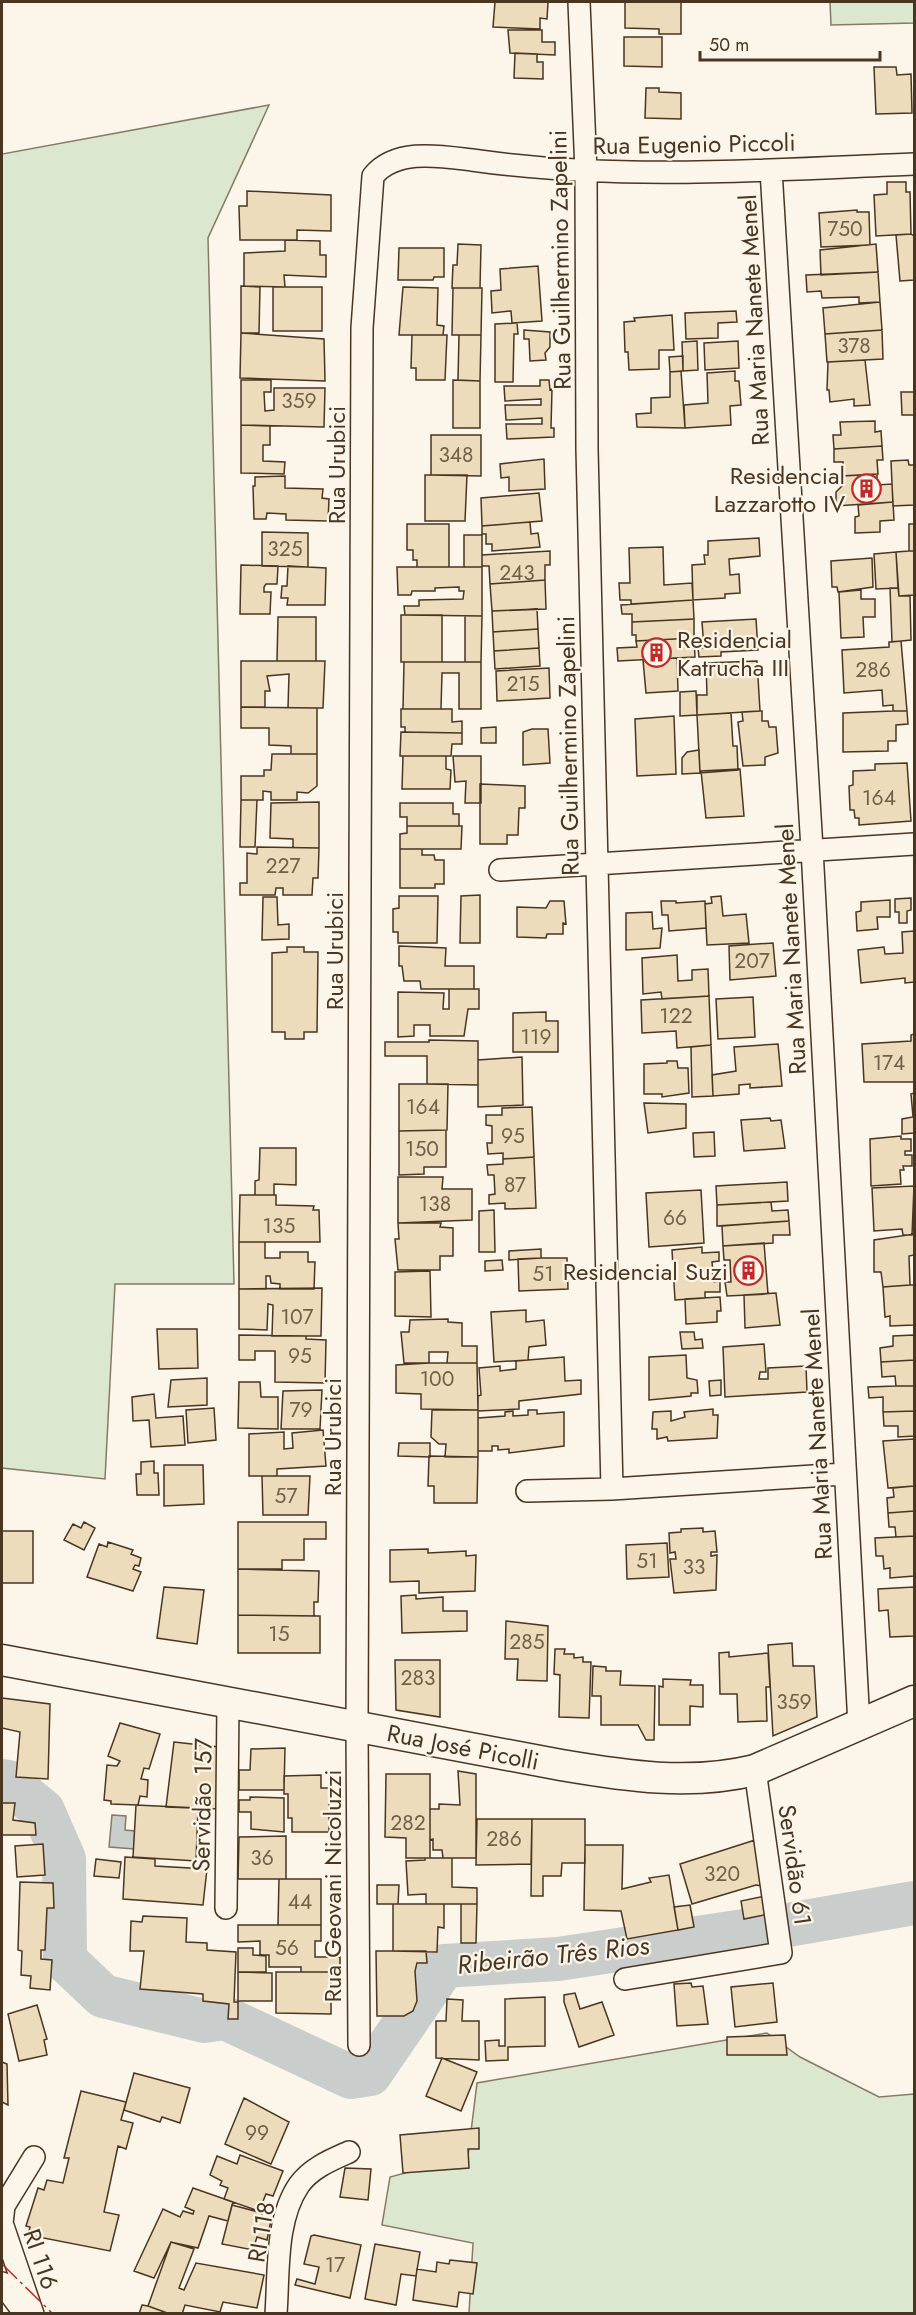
<svg xmlns="http://www.w3.org/2000/svg" width="916" height="2315" font-family="Jost,sans-serif">
<style>
.green{fill:#dce7d0;stroke:#887966;stroke-width:1.5}
.water{fill:#c9cecd;stroke:#887966;stroke-width:1.5}
.lines{fill:none;stroke-linecap:round;stroke-linejoin:round}
.river{stroke:#c9cecd;stroke-width:44}
.building{fill:#ecdcbc;stroke:#4a3520;stroke-width:1.5}
.street-casing{stroke:#4a3520;stroke-width:24}
.secondary-casing{stroke:#4a3520;stroke-width:33}
.street{stroke:#fbf6e9;stroke-width:21}
.secondary{stroke:#fbf6e9;stroke-width:30}
.power{stroke:#c62828;stroke-width:1.5;stroke-dasharray:21 4.5 3 4.5;stroke-linecap:butt}
.labels{text-anchor:middle;dominant-baseline:central;stroke-width:4.5;stroke-linejoin:round;paint-order:stroke}
.number-label{font-size:21px;fill:#725f47}
.street-label{font-size:24px;fill:#4a3520;stroke:#fbf6e9}
.poi-label{font-size:24px;fill:#4a3520;stroke:#fbf6e9;text-anchor:end}
.water-label{font-size:26px;font-style:italic;fill:#4a3520;stroke:#fbf6e9}
</style>
<rect width="100%" height="100%" fill="#fbf6e9"/>
<path class="green" d="M830,2h84v21l-83,2z
M269,105l-61,133 26,1046h-119l-10,195 -103,-11v-1314z
M767,2033l33,24 79,40 35,-3v219h-445l4,-70 -91,-18 8,-48 78,-21 9,-73z"/>
<path class="water" d="M112,1815l14,1 -1,14 10,1 -1,18 -25,-2z"/>
<g class="lines">
<path class="river" d="M2,1781l6,1 35,29 21,48 1,101 38,36 101,25 21,-3 126,59 19,-3 74,-108 114,-7 199,-30
M788,1925l126,-22"/>
</g>
<path class="building" d="M495,2h53l-1,17 -7,-1v11l-47,-2z
M625,2h56v32h-22v-5l-34,-1z
M508,30h34v12h13v13l-45,-2z
M624,37h38v30l-38,-1z
M515,53l22,1v8h6v17l-29,-1z
M874,67h22l1,8 14,-1 1,39 -36,1z
M646,88h13v4l22,1v26l-36,-1z
M887,182h19v10h4l1,42 -35,2 -2,-41 13,-1z
M247,191l84,4v36l-34,-1v10h-57l-1,-34h8z
M857,210v2h12l1,33 -49,2 -2,-34z
M911,234l3,2v44l-14,1 -4,-46z
M285,240l35,1v14h6v22l-42,-2 1,12 -41,-1v-33l41,-2z
M458,244l23,1 -1,43h-28l1,-23h4z
M876,244l2,28 -57,3 -1,-25z
M399,248h45v29h-10l-1,3h-35z
M538,266l4,55 -30,2 -1,-12 -19,2 -1,-22 10,-1 -1,-21z
M878,272l2,30 -21,1v-6l-37,1 -1,-7 -14,1 -1,-17z
M241,286l19,1 -1,46h-18z
M273,287h49v44h-49z
M403,287l35,1 -1,37 7,1 -1,9h-44z
M453,288h29l-1,47h-29z
M880,302l2,28 -57,4 -2,-26z
M736,311l1,11 -19,1v15l-32,1 -1,-26z
M672,315l2,35h-15v19l-30,1 -1,-18h-3l-1,-30 11,-1 -1,-3z
M517,323l1,11h-4l-1,48h-18v-58z
M524,330l26,2v15l-5,6 1,7 -16,1 -1,-22h-5z
M882,330l1,29 -56,3 -2,-28z
M241,333l83,6 1,42 -85,-3z
M412,335h35l-2,45h-29v-12h-5z
M459,335h22l-1,46 -22,-1z
M697,341l1,29 -15,1 -1,-29z
M738,341l1,27 -34,2 -1,-27z
M683,356v15l-13,1 -1,-15z
M865,360l5,45 -16,1v-7l-24,3 -1,-12h-2l1,-28z
M681,371l4,57 -48,-1 -1,-13 15,-1v-15l19,-1v-25z
M735,371v10h4l2,24 -11,1 1,19 -46,3 -1,-23 24,-2 -1,-30z
M241,380h30v12h-7l1,19 9,-1v-22h51l-1,39 -83,-2z
M453,380l27,1v47h-27z
M540,380h9l1,10 2,-1 -1,39h3v9l-47,2 -1,-15h36v-6l-36,2 -1,-15h36v-6l-36,2 -1,-15h36z
M901,392h13v23h-12z
M875,421v11l6,-1 1,15 -48,3 -1,-14h8l-1,-13z
M241,425l29,1v19h-7v16l22,1 -1,12 -43,-1z
M431,435h50v41l-50,-1z
M882,446l1,14h-6l1,14 -34,2 -1,-14h-9v-13z
M544,459l1,30 -36,2v-14l-8,1 -1,-14z
M908,460l1,5h5v40l-21,1 -2,-45z
M877,474v11l15,-1 1,18 -57,4v-14l6,-6 -1,-10z
M425,475h42l-2,46h-40z
M285,476v12l38,1 -1,9 7,1 -1,22 -42,-1v-6l-19,-1 -1,6h-12l-1,-33h2v-9z
M539,493l3,28 -60,5 -1,-28z
M893,502l1,18 -14,1v11l-25,1v-16l4,-1 -1,-11z
M530,522l1,12 7,-1 2,14 -48,4v-7h-6v-10h-4v-8z
M407,524h42v43h-32v-7h-4v-10h-6z
M909,524h5v27h-5z
M262,532l46,1v34l-46,-1z
M464,535h18v32h-18z
M759,538l1,18 -31,3 1,16 9,-1 1,19 -15,1v4l-32,2 -1,-35 13,-1 -1,-9h4v-14z
M663,547l1,38 28,-2 1,17 -62,4v-4h-11l-1,-17h11l-1,-35z
M550,551v14h-5v15l-55,4 -1,-18h-7v-11z
M909,551h5v44l-15,1 -3,-44z
M896,552l2,36 -22,1 -2,-35z
M872,558l1,29 -35,5 -1,-5h-5l-1,-26z
M241,565l37,1 -1,18h-11l-2,3v5h7l-1,22h-30z
M288,566l38,2 -1,37h-38l1,-7h-7l1,-12h5z
M397,567h85v49l-77,-1 -1,-9h15v-6l44,-1 1,-8h-5v-4l-24,1v3h-23l-1,4h-13z
M545,580l1,29 -54,2 -2,-27z
M890,588h8l1,8h11l1,44 -19,2z
M861,590v9h14v18h-12l1,20 -23,1 -2,-46z
M693,600l1,19 -62,3v-8h-10l-1,-9z
M537,609l1,20 -45,3 -1,-21z
M401,615h41v47h-41z
M465,616h17l-1,46h-16z
M278,617h38v44h-39z
M694,619v19l-58,3v-6h-4v-13z
M756,619l2,31 -37,2v4l-22,1 -1,-9h6l-2,-26z
M538,629l1,19 -45,3 -1,-19z
M694,638l1,19 -77,4 -1,-13 20,-1 -1,-6z
M901,641l6,70h-14v-6l-10,1 -1,-16 -38,3 -2,-43 47,-3v-5z
M539,648l1,18 -45,3 -1,-18z
M677,658l1,33 -32,2 -3,-33z
M241,661h84l-2,47h-35l1,-34 -22,2 3,15h-5v16h-24z
M757,661l3,50 -63,4v-20h10l-1,-32z
M404,662h77v47h-22v-36h-17l-1,36h-38z
M549,668l1,30 -53,3 -1,-30z
M696,691l1,24 -17,1v-24z
M241,707l76,1v46h-26v-8l-22,-1v-17h-28z
M401,709h51v13l10,-1v12l-57,-1v-5h-4z
M760,711h2v10h6l1,6h7l2,26 -13,4v8l-22,1 -5,-44 5,-1 -1,-9z
M893,711h14l1,13 -12,1v16h-8v10l-45,1v-39z
M731,713l2,33h4l1,24 -38,3 -3,-58z
M674,716l2,58 -39,2 -2,-57z
M496,727v16h-15v-15z
M532,729h16l2,34 -27,2v-33z
M401,732l61,1v11h-10l-1,12h-51z
M699,750l1,23 -18,1v-16l5,-6z
M272,754h45v32l-9,7 -11,-1v8h-26v-8l-8,-1v9h-22v-24h23v-6h7z
M403,756h43v13l5,1 -1,19h-48z
M453,756h28v47h-16l1,-22 -11,1z
M907,763l4,58 -52,4v-7h-4l-1,-8h-4l-1,-24 4,-1v-14l22,-1v-6z
M740,769l4,47 -38,2 -5,-47z
M480,784l45,2v22h-6l-1,27h-11v9h-27z
M241,800h16l-2,47h-15z
M319,802v46h-26v-9l-23,-1 1,-35z
M400,803h53v11h6v12h-52v-9h-7z
M407,826h55l-1,23h-61v-15l7,-1z
M257,847l62,1 -1,30h-5l-1,17h-29v-7h-7l-1,7h-35v-12h7v-30l10,1z
M400,849h22v6h12l1,5h9v24h-9v4h-35z
M480,895v48h-20l1,-47z
M399,896h39l-1,47h-39v-11h-5v-23l6,-1z
M721,896l2,20 23,-2 3,29 -42,2 -2,-41 7,-1 -1,-6z
M263,897h14l1,28 11,-1v15l-27,1z
M911,898v12l-4,1v12h-8v-11h-4v-13z
M890,900v17h-13l1,12 -21,2 -1,-19 5,-1v-9z
M550,901h14l2,23 -3,-1v11h-16l-1,4 -29,-1v-30l29,1z
M661,901h15v2l29,-2 1,27 -37,3 -1,-16h-6z
M652,912l1,17 9,-1 -2,20 -34,2v-37z
M914,931v51l-9,1v-5l-44,5 -3,-33 26,-3 1,7 18,-1 -1,-21z
M773,943l3,33 -46,4 -1,-34z
M399,946l47,2 -1,18h29v23h-53l-1,-8h-16l-2,-15h-3z
M287,947h17v5h14l-1,80h-13v7h-19v-7h-13v-79l15,-1z
M677,955l1,26 14,-1v-10l16,-1 1,27 -47,3 -1,-7 -18,2 -1,-36z
M449,989h30v20h-11l-4,27h-34v-11h-16v11l-16,1v-45l46,1 -1,16h6z
M709,996l2,49 -34,3 -1,-17 -34,2 -1,-33z
M753,997l2,40 -37,2 -2,-40z
M546,1012v9h12v31h-45v-39z
M914,1034v48h-50l-2,-38 49,-3v-6z
M429,1040l49,1v44l-51,-1v-28h-42v-14h44z
M778,1044l4,42 -32,2v-4l-11,1v9l-26,2 -1,-21 24,-4 -2,-24z
M711,1045l2,51 -21,1 -1,-50z
M522,1057l1,48 -45,2v-47z
M667,1061h10l1,7h10l1,25 -27,4v-3h-18v-30l23,-1z
M399,1084h49l-1,46 -48,1z
M914,1093v40l-12,1v-15l11,-2 -2,-23z
M644,1103l42,1v24l-38,5z
M532,1107l2,50 -31,2v-6l-15,1 -1,-11h5v-17l-6,-1v-10h16v-7z
M770,1118l1,3 10,-1 4,28 -41,3 -3,-31z
M446,1130v37h-22v7l-25,1v-44z
M714,1132l1,24 -21,1 -1,-24z
M901,1136v3h10v12h-6v4h7v11h-9l1,4h-4l1,14 -30,2 -1,-47z
M260,1148h36v37l-22,-1v11h-19v-14l4,-1z
M534,1157l2,51 -31,1v-6l-16,1v-9l6,-1 -1,-19h-6l-1,-10 16,-1v-5z
M398,1177h45l-1,12h30v31l-74,3z
M787,1182l1,19 -71,4 -1,-19z
M914,1186l-2,49h-9l-1,-6 -28,2 -2,-43z
M701,1190l3,53 -55,4 -3,-54z
M240,1195h36v10l38,1 -1,4h6l1,32h-81z
M771,1202l1,9 16,-1 1,11 -72,5v-21z
M494,1210l1,42h-16v-41z
M789,1221l1,14h-17v8l-50,3 -1,-20z
M398,1223h43l-1,4 13,1v28h-13v14h-42l-3,-31h4z
M914,1234v21l-5,1 1,29 -27,2 -2,-15h-7v-32z
M239,1242h26v16h15v-6h28v10h7l-1,27h-34v-5l-9,-1 -1,-7h-4v13h-27z
M764,1243l4,51 -41,2 -2,-14h6l-1,-22h-6l-1,-14z
M702,1247v6l17,-1v9l-7,1 2,20 6,-1v11h-15v6l-30,2 -3,-50z
M541,1249v9l-32,2v-9z
M541,1258h26l1,31 -49,2 -1,-32z
M502,1260l1,10 -18,1v-10z
M430,1271l1,46 -36,-1v-44z
M910,1285h4v40l-24,1v-10l-5,1 -2,-30z
M322,1288l-1,48h-49l1,-31 -5,-1 -1,26 -28,-1v-40z
M776,1293l4,32 -35,3 -1,-33z
M720,1297l1,14h-4v11l-31,2 -1,-25z
M526,1310v12l18,-2 2,25 -17,2 -1,13 -34,2 -3,-50z
M448,1319v3l14,1v23h15v17h-30l1,-11h-19v11h-25l-3,-31h8l1,-12z
M157,1329h40l1,39 -39,1z
M680,1332h14l1,8 7,-1 1,9 -21,1z
M239,1335l67,1v3l20,1 -1,43 -50,-1v-31h-20v9h-16z
M914,1335v25l-33,2 -1,-14 13,-2v-10z
M764,1344l2,28h-6l-1,7h9v-11l38,-2 1,26 -82,5 -2,-50z
M686,1355l1,23 10,2 1,13h-7v3l-42,4v-43z
M564,1357l1,24 16,-1v14l-62,7v8l-41,2v-15l3,-1 -2,-27 21,-2v5l16,-2v-8z
M914,1360v26h-18l-1,-10 -13,1 -1,-15z
M429,1363h48l1,47 -57,-1v-15l-25,-1v-28z
M207,1378v27l-39,2 3,-27z
M721,1380v15l-11,1 -1,-15z
M239,1382h21l1,15h17v32l-40,-1z
M896,1386h18v25l-31,1v-15l-14,1 -1,-11z
M322,1390l-2,39h-39l2,-38z
M154,1394l2,24 27,-2 2,29 -34,2 -2,-27 -16,1 -1,-24z
M214,1408l2,32 -28,3 -2,-33z
M713,1409v6h5l-1,23 -49,3 -1,-4 -10,2v-10h-5l1,-17 18,-1v10l14,-4 -1,-5z
M432,1410h46v47h-33l1,-13h-7l-8,-7z
M528,1410h9v4l27,-2v34l-55,7v-4l-11,1v-4h-6v5h-14v-33l27,-2v-4l8,-1v5l15,-1z
M914,1411v25l-16,1v-11h-14l-1,-14z
M323,1430l3,36 -49,3v7h-28v-42l35,-2v17l9,-1 -1,-15z
M914,1439v47l-26,2 -5,-47z
M399,1443h31v14l-32,-1z
M429,1456l49,1 -1,46h-43v-17h-6z
M154,1461v12h4l1,22h-22l-1,-21h5v-12z
M164,1465h39l1,39 -40,2z
M262,1476h48l-2,39h-45z
M914,1486v25l-26,2 -1,-15 7,-1 -1,-9z
M914,1511v25l-18,1 -1,-10h-6l-1,-14z
M84,1522l11,6 -11,22 -20,-10 9,-16 8,4z
M238,1522h88v17h-22v21h-22v9h-44z
M703,1528v4l12,-1 2,21h-6v4l6,-1 -1,35 -42,3 -4,-34h6l-1,-7 -5,1 -1,-20 12,-1v-3z
M2,1531h31v52h-31z
M914,1536v40l-24,2v-10l-6,1 -1,-13h-7l-1,-18z
M108,1542l25,8 -2,4 10,4 -2,8 -4,-1 -2,4 8,3 -8,19 -46,-14 12,-33 8,3z
M667,1543l2,34 -42,2 -1,-34z
M428,1549v4l38,-2v5l10,-1 -1,36 -56,2v-12l-29,1v-32z
M238,1569l81,2 -1,31h-4v14l-76,-1z
M164,1587l40,3 -7,54 -40,-6z
M914,1587v49l-24,1 -2,-27 -9,1 -1,-22z
M416,1595v4l27,-2v14h24v20l-65,2 -1,-37z
M238,1615l82,1v37h-82z
M506,1621l42,5 -1,55 -30,-1 1,-21h-13z
M792,1643l1,23h21l3,51 -44,19 -5,-91z
M555,1649h10l-1,5h10v4l9,-1v5h8l-2,56 -30,-1 1,-42 -6,-1z
M729,1652v5l39,-4 2,34h-4l1,34 -29,1 -1,-28h-17l-1,-41z
M395,1660h45v57l-44,-7z
M593,1666l13,1v4h15l-1,14 35,1 -1,54h-8l-8,-15h-37v-29h-9z
M663,1679l28,1 -1,5h13v22l-13,-1v19h-31v-39l4,1z
M2,1698l48,6 -2,75 -32,-2 4,-45 -18,-4z
M120,1723l40,11 -11,35 -5,-1 -3,11 7,1 -1,17 -7,-1 -2,9 -27,-1v-3l-7,-1 3,-35 10,1 3,-5 -12,-5z
M174,1742l45,5 1,62 -54,-2z
M285,1748l-1,42h-45v-20h11l1,-21z
M458,1771l18,3v84h-33l-1,-8h-9v-11l-3,1v-31h9v-5l21,1z
M386,1774h44v84h-24v-20l-21,-1z
M321,1775v13h8v44h-37v-14h-4v-24h-4v-18z
M250,1797l34,1v34l-33,-3v-17h-12v-12h11z
M2,1803h13l-2,17 22,3 1,12h-34z
M136,1805l62,3 -2,53 -63,-4z
M477,1819h55l-1,45 -55,1z
M532,1819h53v44h-23l-1,13h-18v20h-12z
M286,1836v43h-48l1,-42z
M755,1840l8,46 -7,-1 -64,19 -12,-40z
M43,1844l2,31 -28,2 -2,-31z
M585,1845h38l-1,44 29,-7 -2,-4 20,-3 9,55 -51,9 -6,-28 -37,-1z
M125,1857l30,2v7l52,3 -4,36 -80,-6z
M425,1858h27v29l25,1v16h-51v-10l-18,1 -2,-34 19,-1z
M96,1859l25,3 -2,16 -25,-2z
M279,1879h42v46h-43z
M20,1882l33,1 1,25h-7l-2,42h-4v9l11,1 -2,30 -20,-2 1,-12 -10,-1 1,-24 -4,-1z
M377,1885h22l-1,19h-21z
M765,1896l4,18 -25,5 -3,-18z
M393,1904h51v24l-6,-1 -1,25 -44,-1z
M461,1904h16l-1,39h-15z
M690,1905l4,22 -16,3 -4,-23z
M143,1916l44,2 -1,24 21,1v7l29,2 -2,50h4v17h-10l1,-15 -26,-3v-7l-63,-5 4,-38h-14l1,-30 11,1z
M238,1925h83v16h-6v16h25v15h-39v-5h-32v-12h-9v-14l-22,1z
M238,1948h15v7l13,1v16h-28z
M376,1951h50l1,12h-10l-2,8 2,30 -4,10 -9,5h-27z
M238,1972l34,1v28h-34z
M276,1972h55v42l-55,-1z
M691,1983l1,4 11,-1 5,38 -31,2 -3,-42z
M773,1983l4,39 -42,5 -4,-40z
M575,1993l5,16 22,-7 12,33 -35,12 -15,-45v-7z
M545,1997v49l-37,1v13l-22,1 -1,-20 14,-1v6h6v-47z
M447,1999l16,1 -1,21h17v39l-43,-2v-37h10z
M37,2005l10,34 -3,1 3,15 -28,6 -11,-47z
M785,2035l2,20h-60v-18z
M442,2058l35,14 -16,39 -35,-15z
M2,2062l5,2 1,41 -6,-3z
M134,2073l56,15 -10,35 -18,-6 -2,5 -36,-12z
M81,2091l45,11 -5,18 12,3 -7,26 -8,-3 -14,66 15,3 -9,36 -82,-16 2,-8 -4,-1 12,-38 6,2 3,-10 16,3 6,-25h-5z
M244,2098l45,24 -18,42 -46,-20z
M479,2128v21h-11l1,19 -66,5 -3,-38z
M240,2155l43,16 -10,25 -7,-2 -7,17 -35,-12 4,-11 -8,-3 2,-4 -12,-6 7,-19 20,8z
M345,2168l26,1 -3,31 -28,-3z
M193,2188l40,14 -5,19 -19,-5 -11,32 -27,-6 -17,36 -20,-7 29,-62 17,8 3,-6 10,3 1,-3 -9,-4z
M232,2205l30,8 -1,5 10,2 -4,20 -10,-3 -4,13 -31,-6z
M314,2235l47,10 -11,53 -55,-13 2,-6 18,5 4,-17 -15,-3 7,-28z
M171,2242l23,7 -15,39 5,2 12,-27 68,12 -7,33 -34,-6 -3,10 -35,-7 -3,9h-12l-22,-8z
M375,2244l45,8 -4,24 -15,-2 -5,31 -31,-6z
M450,2260l27,3 -4,31 -14,-2 -2,15 -44,-7 4,-31 19,3 1,-10 12,2z
M142,2305l6,1 22,8h-31z"/>
<g class="lines">
<defs>
<path id="street" d="M579,2l7,170 1,277 25,1040
M771,170l41,679 47,876
M500,870l414,-26
M527,1491l85,-2 232,-15
M226,1908l2,-205
M625,1979l156,-26 -26,-183
M359,2045l-2,-318 5,-1399 11,-152c23,-28 67,-20 99,-16 146,21 296,10 442,4
M2,2283l23,31
M33,2314l-31,-91 2,-17 30,-49
M276,2314c3,-41 -1,-94 23,-129 12,-17 32,-25 50,-33"/>
<path id="secondary" d="M2,1660l559,105c65,11 129,21 194,5l159,-69"/>
</defs>
<use href="#street" class="street-casing"/>
<use href="#secondary" class="secondary-casing"/>
<use href="#street" class="street"/>
<use href="#secondary" class="secondary"/>
<path class="power" d="M2,2264l51,50"/>
</g>
<defs>
<symbol id="building-ring" viewBox="-11 -11 22 22"><circle r="9.5" fill="#fbf6e9" stroke="#c62828" stroke-width="1.5"/><path d="M-4-6H4V6H1V3H-1V6H-4ZM-2.5-4.3h1.7v1.8h-1.7ZM.8-4.3h1.7v1.8H.8ZM-2.5-1h1.7V.8h-1.7ZM.8-1h1.7V.8H.8Z" fill="#c62828"/></symbol>
</defs>
<g fill-rule="evenodd">
<use href="#building-ring" x="850" y="472" width="33" height="33"/>
<use href="#building-ring" x="640" y="636" width="33" height="33"/>
<use href="#building-ring" x="732" y="1254" width="33" height="33"/>
</g>
<g class="labels">
<g class="number-label">
<text x="845" y="229">750</text>
<text x="854" y="346">378</text>
<text x="299" y="401">359</text>
<text x="456" y="455">348</text>
<text x="285" y="549">325</text>
<text x="517" y="573">243</text>
<text x="873" y="670">286</text>
<text x="523" y="684">215</text>
<text x="879" y="798">164</text>
<text x="283" y="866">227</text>
<text x="752" y="961">207</text>
<text x="676" y="1016">122</text>
<text x="536" y="1037">119</text>
<text x="889" y="1063">174</text>
<text x="423" y="1107">164</text>
<text x="513" y="1136">95</text>
<text x="422" y="1149">150</text>
<text x="515" y="1185">87</text>
<text x="435" y="1204">138</text>
<text x="675" y="1218">66</text>
<text x="279" y="1226">135</text>
<text x="543" y="1274">51</text>
<text x="297" y="1317">107</text>
<text x="300" y="1356">95</text>
<text x="437" y="1379">100</text>
<text x="301" y="1410">79</text>
<text x="286" y="1496">57</text>
<text x="647" y="1561">51</text>
<text x="694" y="1567">33</text>
<text x="279" y="1634">15</text>
<text x="527" y="1642">285</text>
<text x="418" y="1678">283</text>
<text x="794" y="1702">359</text>
<text x="408" y="1823">282</text>
<text x="504" y="1839">286</text>
<text x="262" y="1858">36</text>
<text x="722" y="1874">320</text>
<text x="300" y="1902">44</text>
<text x="287" y="1948">56</text>
<text x="257" y="2133">99</text>
<text x="335" y="2265">17</text>
</g>
<g class="street-label">
<text transform="translate(694 144) rotate(-1)">Rua Eugenio Piccoli</text>
<text transform="translate(560 260) rotate(-91)">Rua Guilhermino Zapelini</text>
<text transform="translate(754 320) rotate(-93)">Rua Maria Nanete Menel</text>
<text transform="translate(336 465) rotate(-90)">Rua Urubici</text>
<text transform="translate(568 746) rotate(-91)">Rua Guilhermino Zapelini</text>
<text transform="translate(791 949) rotate(-93)">Rua Maria Nanete Menel</text>
<text transform="translate(334 951) rotate(-90)">Rua Urubici</text>
<text transform="translate(817 1434) rotate(-93)">Rua Maria Nanete Menel</text>
<text transform="translate(332 1437) rotate(-90)">Rua Urubici</text>
<text transform="translate(463 1747) rotate(11)">Rua José Picolli</text>
<text transform="translate(202 1805) rotate(-89)">Servidão 157</text>
<text transform="translate(795 1865) rotate(82)">Servidão 61</text>
<text transform="translate(332 1886) rotate(-90)">Rua Geovani Nicoluzzi</text>
<text transform="translate(261 2232) rotate(-80)">RI 118</text>
<text transform="translate(41 2259) rotate(71)">RI 116</text>
</g>
<g class="poi-label">
<text x="845" y="475">Residencial<tspan x="845" dy="28">Lazzarotto IV</tspan></text>
<text x="677" y="639" text-anchor="start">Residencial<tspan x="677" dy="28">Katrucha III</tspan></text>
<text x="728" y="1271">Residencial Suzi</text>
</g>
<g class="water-label">
<text transform="translate(553 1955) rotate(-6)">Ribeirão Três Rios</text>
</g>
</g>
<rect width="916" height="2315" fill="none" stroke="#4a3520" stroke-width="6"/>
<path d="M700 51v9h180v-9" fill="none" stroke="#4a3520" stroke-width="3"/>
<text x="709" y="51" font-size="18" fill="#4a3520" stroke="#fbf6e9" stroke-width="4.5" paint-order="stroke">50 m</text>
</svg>
